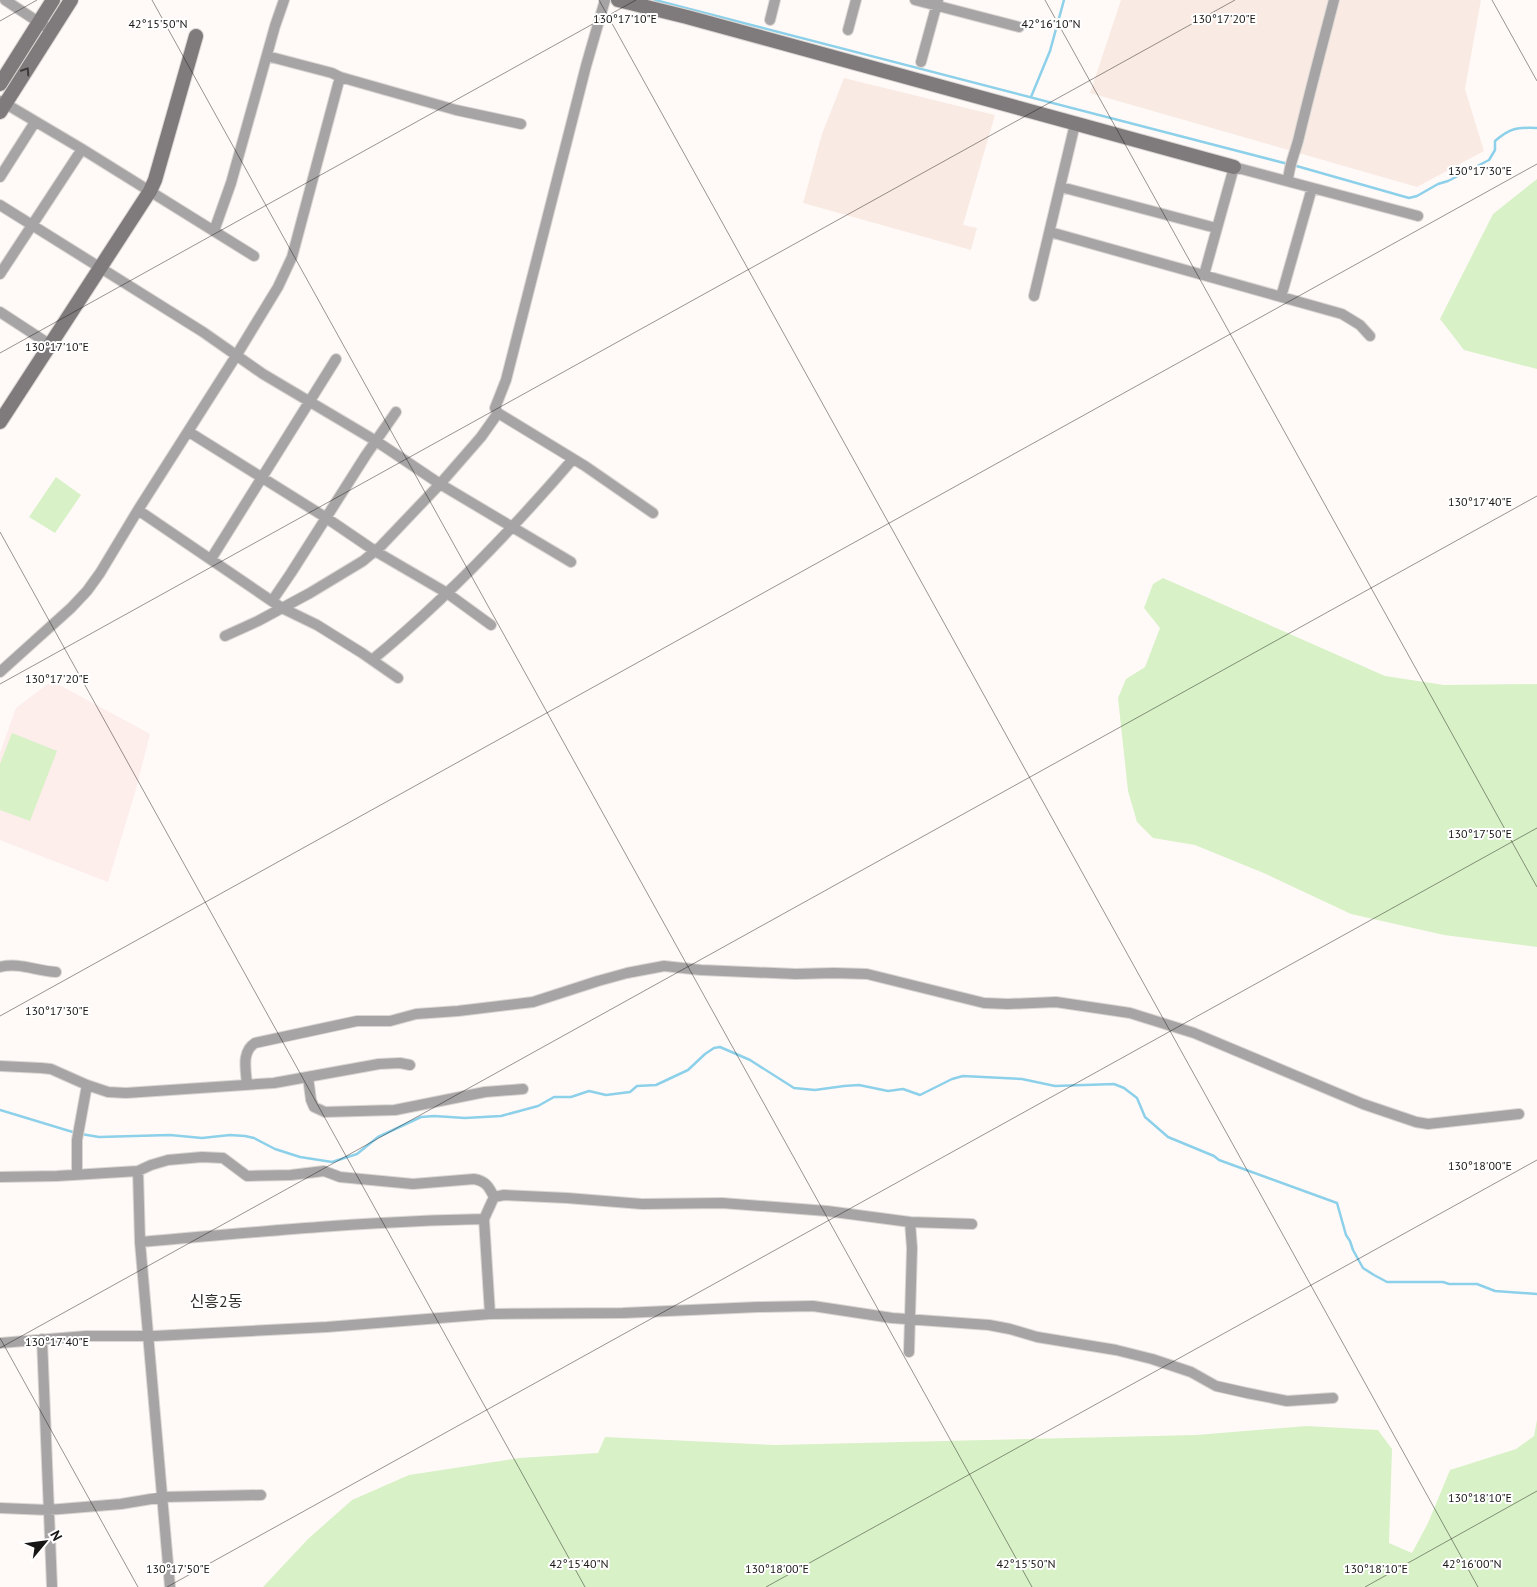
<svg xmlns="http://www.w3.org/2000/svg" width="1537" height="1587" font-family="'PT Sans','Noto Sans KR',sans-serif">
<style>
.built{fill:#f9ebe4}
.education{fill:#fdedeb}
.green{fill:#d8f1c7}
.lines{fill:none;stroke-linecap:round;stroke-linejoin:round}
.stream{stroke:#8dd0ea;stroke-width:2.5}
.street-casing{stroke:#dad6d3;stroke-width:12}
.secondary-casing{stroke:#dad6d3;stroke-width:16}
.street{stroke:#a7a4a5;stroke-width:10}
.secondary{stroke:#7f7b7c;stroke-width:14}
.oneway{stroke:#3c3939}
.ticks{fill:none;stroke:#181615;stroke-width:1;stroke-opacity:0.45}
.labels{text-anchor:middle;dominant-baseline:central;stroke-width:4;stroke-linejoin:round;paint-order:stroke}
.quarter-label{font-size:16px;fill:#322e2b;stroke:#fff}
.ticks-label{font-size:12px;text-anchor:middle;fill:#181615;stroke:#fff;stroke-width:4;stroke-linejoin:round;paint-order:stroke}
</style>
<rect width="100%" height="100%" fill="#fffaf7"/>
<path class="built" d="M1121,0h360l-16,89 19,62 -67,36 -327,-94z
M844,78l151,37 -32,110 14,3 -6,22 -168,-47 19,-69z"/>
<path class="education" d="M52,681l98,53 -14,55 -28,93 -108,-42v-87l16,-45z"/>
<path class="green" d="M1537,179v190l-73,-19 -24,-31 53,-105z
M56,477l25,18 -26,38 -26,-16z
M1163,578l222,98 59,9 93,-1v263l-93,-12 -93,-21 -85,-40 -71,-29 -42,-7 -16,-16 -9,-31 -10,-93 8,-19 19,-12 15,-39 -16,-20 9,-24z
M12,733l45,18 -27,70 -30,-11v-46z
M1537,1420v167h-1274l45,-48 44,-39 57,-25 110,-17 79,-5 7,-16 170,8 421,-10 111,-9 71,4 14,19 -3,94 23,10 16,-30 22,-53 66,-21 18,-13z"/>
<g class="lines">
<path class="stream" d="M655,0l633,164
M1031,97l19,-46 14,-51
M1293,165l116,33 8,-2 21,-12 10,-3 41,-21 6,-10v-9c15,-13 22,-14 42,-13
M0,1110l76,23
M81,1134l18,3 71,-2 32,3 28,-3 15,1 9,2 21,11 25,8 32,5 25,-8 21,-17 43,-20 13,-1 31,2 36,-2 37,-10 16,-9h17l18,-6 17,4 24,-3 7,-6 19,-1 32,-15 17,-16 9,-6 6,-1 30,13 44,28 21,2 29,-4 15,-1 29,6 15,-2 17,6 32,-16 11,-3 59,3 33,7 59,-2 10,4 13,10 8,19 23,20 46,19 5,4 118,43 9,32 4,6 3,9 10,18 11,7 13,7h56l6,2h28l18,7 42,3"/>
<defs>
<path id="street" d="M5,0l47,31
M605,0l-19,66 -80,314 -11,28 3,5 87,53 68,47
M915,0l104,27
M770,20l5,-20
M848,30l8,-30
M267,56l65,17 8,4 116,33 65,14
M921,62l17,-62
M1,101l81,48 172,107
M0,177l35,-55
M1288,181c1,-17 7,-27 11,-44 11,-46 23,-91 35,-137
M1061,187l155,41
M0,205l203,127 60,42 113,67 64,43 131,78
M214,231l17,-48 44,-157 9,-26
M1050,232l292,82 18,11 10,11
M0,274l82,-125
M1204,275l30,-108 184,49
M1034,296l41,-172
M1281,297l31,-109
M0,312l49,32
M189,432l136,85 50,34 72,42 44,32
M138,510l144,98 35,17 45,28 36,25
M211,559l125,-200
M272,601l19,-28 75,-118 30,-43
M225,636l33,-15 52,-28 53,-32 18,-15 59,-62 41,-47 17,-24
M372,660c73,-60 139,-129 201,-201
M0,672l71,-64 16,-17 13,-18 38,-63 98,-154 42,-69 14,-30 48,-180
M0,967c18,-5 37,4 56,5
M0,1066l41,2 10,1 36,16 21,7 18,1 148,-10 105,-19 21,-1 10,2
M308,1077l3,23 3,7 11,5 70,-2 90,-18 38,-3
M247,1085c-1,-15 -6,-33 8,-42l102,-22h33l26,-7 42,-3 75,-9 65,-21 29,-8 37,-7 37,4 95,4 38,-1 33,1 117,29 24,1 48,-2 74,11 64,20 169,71 53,18 12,2 91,-10
M138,1171l2,71 30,345
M77,1173v-33l10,-55
M0,1177l57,-1 81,-5 13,-6 17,-5 34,-3 21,1 24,18 44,-1 33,-4 16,6 73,7 61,-5c12,2 15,8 20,18
M910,1222l62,2
M140,1242c115,-10 230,-21 344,-23
M490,1314l-6,-95 10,-22 10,-2 63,3 75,6 80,-1 105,8 83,11 2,26 -3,104
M42,1339l10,248
M0,1343l86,-7h68l173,-9 163,-13 133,-1 135,-6 55,-1 79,12 97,7 21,4 27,8 79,13 36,9 39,13 25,14 31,7 40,8 46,-3
M0,1508l48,2 73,-6 42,-7 98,-2"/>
<path id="secondary" d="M618,0l69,17 547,150
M0,84l53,-84
M0,112l71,-112
M0,422l150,-231 5,-11 41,-144"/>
</defs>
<use href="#street" class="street-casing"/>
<use href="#secondary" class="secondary-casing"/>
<use href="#street" class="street"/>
<use href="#secondary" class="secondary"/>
</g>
<defs><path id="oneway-chevron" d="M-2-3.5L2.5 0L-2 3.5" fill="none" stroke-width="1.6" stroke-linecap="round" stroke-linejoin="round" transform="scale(1.25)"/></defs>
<use class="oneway" href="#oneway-chevron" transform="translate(26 71) rotate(-57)"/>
<path class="ticks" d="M152,0l880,1587M599,0l879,1587M1045,0l492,887M1492,0l45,81M0,21l37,-21M0,353l636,-353M0,532l585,1055M0,684l1235,-684M0,1016l1537,-852M0,1338l138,249M0,1348l1537,-852M167,1587l1370,-759M766,1587l771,-427M1365,1587l172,-96"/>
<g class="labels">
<g class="quarter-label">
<text x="216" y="1301">신흥2동</text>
</g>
</g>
<g class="ticks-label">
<text x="625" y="23">130°17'10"E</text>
<text x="1224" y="23">130°17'20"E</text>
<text x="158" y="28">42°15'50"N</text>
<text x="1051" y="28">42°16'10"N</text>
<text x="1480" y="175">130°17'30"E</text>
<text x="57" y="351">130°17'10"E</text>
<text x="1480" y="506">130°17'40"E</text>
<text x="57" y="683">130°17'20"E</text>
<text x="1480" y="838">130°17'50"E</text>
<text x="57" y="1015">130°17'30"E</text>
<text x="1480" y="1170">130°18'00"E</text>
<text x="57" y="1346">130°17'40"E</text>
<text x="1480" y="1502">130°18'10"E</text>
<text x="579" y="1568">42°15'40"N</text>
<text x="1026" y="1568">42°15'50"N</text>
<text x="1472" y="1568">42°16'00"N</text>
<text x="178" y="1573">130°17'50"E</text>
<text x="777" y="1573">130°18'00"E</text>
<text x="1376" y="1573">130°18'10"E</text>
</g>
<g transform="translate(45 1542) rotate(61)" stroke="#ffffff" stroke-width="4" paint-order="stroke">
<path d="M0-4L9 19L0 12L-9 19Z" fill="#181615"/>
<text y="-8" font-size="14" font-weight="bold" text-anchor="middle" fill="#181615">N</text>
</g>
</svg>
